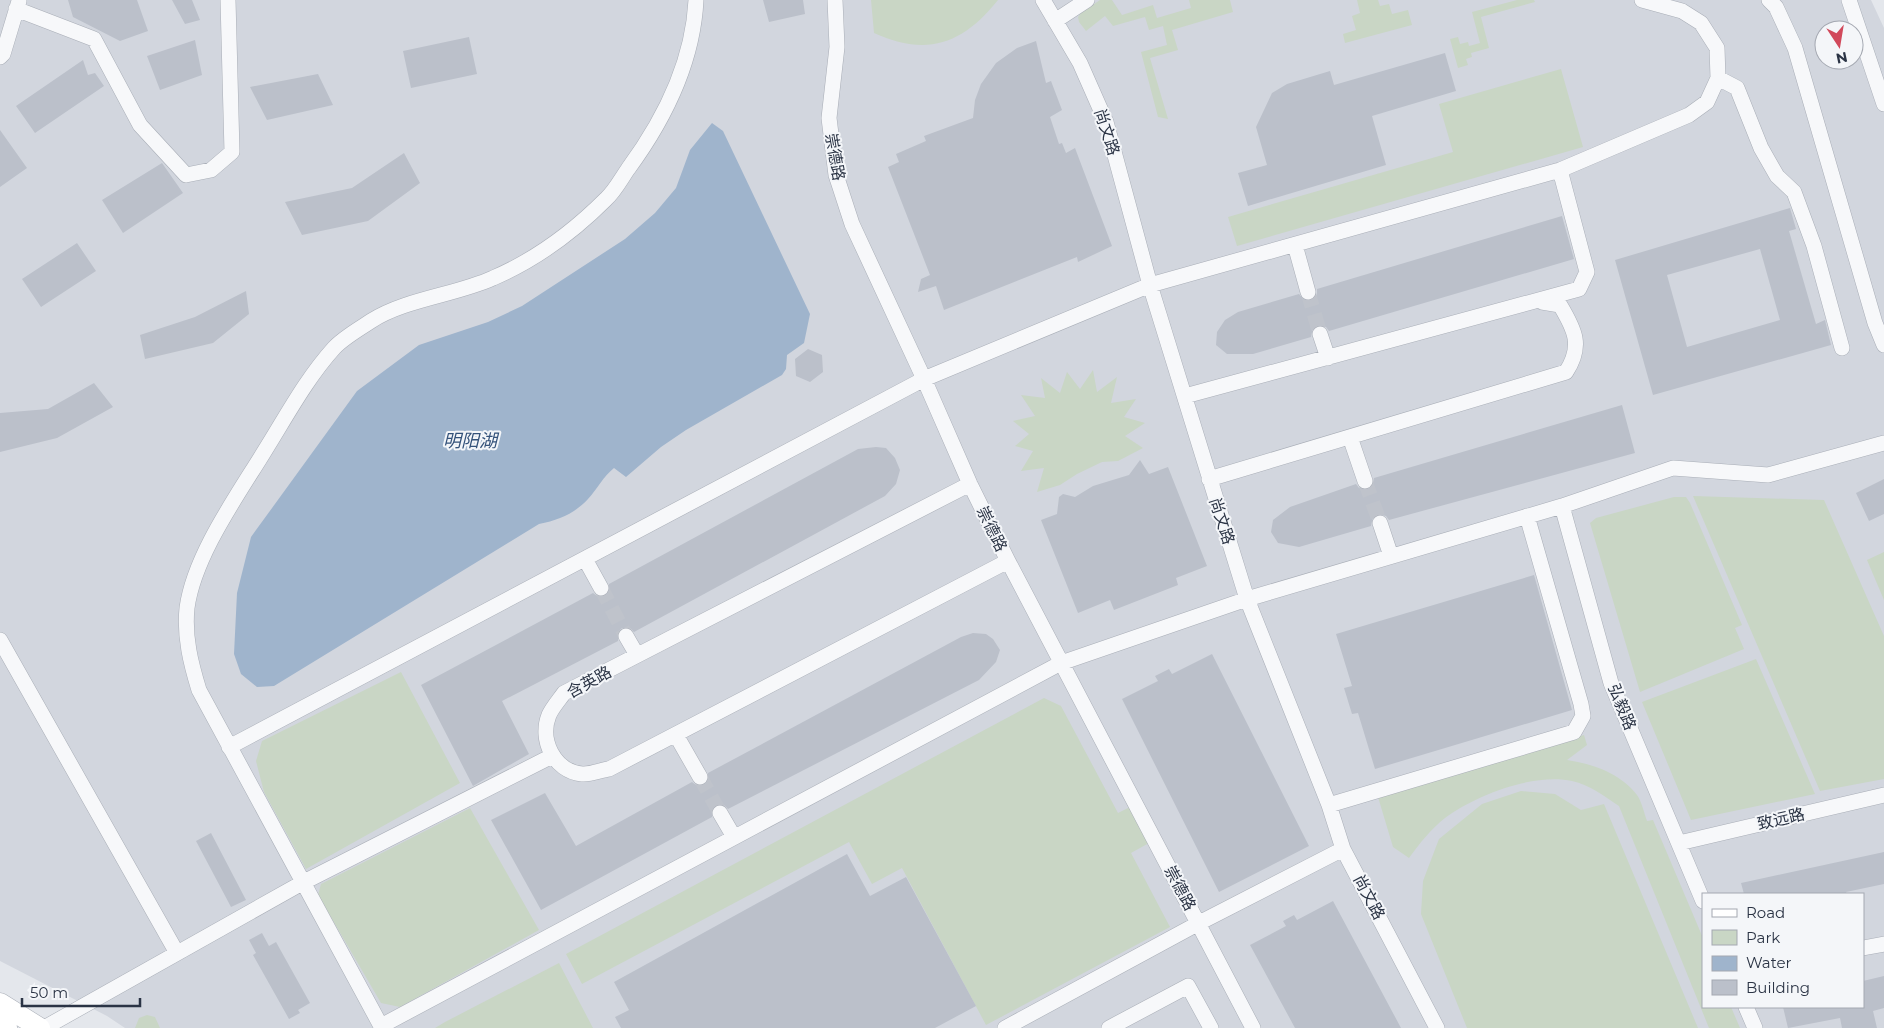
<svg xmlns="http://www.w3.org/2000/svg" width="1884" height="1028" font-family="Montserrat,'Noto Sans SC',sans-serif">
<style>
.built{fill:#d2d6de;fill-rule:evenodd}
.green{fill:#c9d6c5}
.water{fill:#9fb4cc}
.building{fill:#bbc0ca;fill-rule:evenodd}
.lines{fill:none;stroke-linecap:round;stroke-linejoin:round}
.street-tunnel{stroke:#bfc3cb;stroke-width:15;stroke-dasharray:15 8;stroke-linecap:butt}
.street-casing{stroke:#a9aeb7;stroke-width:16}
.secondary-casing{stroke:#a9aeb7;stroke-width:21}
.street{stroke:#f7f8fa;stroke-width:15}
.secondary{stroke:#fff;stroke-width:20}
.labels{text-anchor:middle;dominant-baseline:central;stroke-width:4;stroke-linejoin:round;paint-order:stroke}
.street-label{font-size:16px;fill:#2b3445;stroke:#f4f6f9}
.water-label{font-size:18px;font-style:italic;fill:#34527a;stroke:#f4f6f9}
</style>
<rect width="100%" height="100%" fill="#e4e7ec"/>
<path class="built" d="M0,0h1871l13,28v1000h-1759l-18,-12 -107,-55zM1824,30h30v30h-30zM1703,894h160v113h-160z"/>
<path class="green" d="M871,0h127c-35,44 -71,57 -124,33z
M1100,0h12l10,15 31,-10 4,13 34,-10 -2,-8h41l3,12 -61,18 6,20 -28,8 18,61 -10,-2 -17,-65 26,-7 -4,-19 -14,4 -4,-13 -32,9 -8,-10 -19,15 -7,-9 -1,-5 3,-4z
M1357,0h21l2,6 9,-2 3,10 16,-4 4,15 -67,18 -2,-9 13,-4 -4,-14 8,-3z
M1517,0h17l1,2 -54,15 8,31 -18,5 1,4 -6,2 2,6 -10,3 -8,-29 8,-2 2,7 8,-2 1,4 11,-3 -8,-31z
M1561,69l22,78 -346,99 -9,-29 225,-65 -14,-48z
M1093,370l4,22 20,-15 -6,26 25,-4 -12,18 21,6 -20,13 18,12 -25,13 -16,1 -25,12 -17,11 -23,7 7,-24 -23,3 12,-20 -18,-5 14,-12 -16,-13 22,-5 -14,-21 24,3 -4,-20 19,15 7,-21 13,17z
M1693,496l131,4 60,136v143l-64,12z
M1674,497h12l4,6 52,122 -7,3 9,21 -104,43 -50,-169 6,-5z
M1884,552v48l-17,-40z
M1756,659l59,135 -124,26 -49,-118z
M401,672l59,111 -154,86 -42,-77 -8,-31 6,-20z
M1044,698l17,8 57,107 12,-6 19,36 -18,10 39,74 -184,98 -84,-157 -30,16 -23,-42 -267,142 -16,-30z
M1584,735l3,10 -20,15c26,4 53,13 70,35 5,7 7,18 10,26l6,-1 50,118v69h28l9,21h-31l-90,-222c-15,-10 -29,-21 -47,-25 -39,-8 -96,14 -127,37 -14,11 -26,26 -36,40l-16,-11 -15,-50z
M1521,791l34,3 26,16 23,-6 94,224h-231l-46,-114 2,-33 16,-42 43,-35z
M470,808l69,122 -139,77 -19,-4 -63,-108 3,-11z
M559,963l34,65h-158l10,-6z
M147,1015l8,2 5,11h-25l4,-10z"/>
<path class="water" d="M712,123l11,8 87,183 -6,29 -17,12 -1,14 -4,6 -96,55 -25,17 -35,30 -12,-9c-11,9 -16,20 -26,31 -14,15 -29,21 -49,25l-265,162 -17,1 -16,-13 -7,-20 3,-61 14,-56 106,-146 62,-46 69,-23 34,-16 103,-67 30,-26 21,-25 14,-38z"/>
<path class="building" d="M68,0h69l11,31 -28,10 -47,-24z
M172,0h20l8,20 -15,4z
M763,0h40l2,14 -36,8z
M469,37l8,37 -66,14 -8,-37z
M195,40l7,35 -42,15 -13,-34z
M1036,41l10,42 5,-2 11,29 -12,7 9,27 3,-1 4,10 9,-5 37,98 -34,16 -1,-5 -133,53 -8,-24 -18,6 3,-13 9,-4 -42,-108 11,-5 -3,-8 30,-13 -2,-5 49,-18 2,-18 6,-16 15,-21 21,-15z
M1445,53l11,38 -84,25 14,49 -138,41 -10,-33 29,-8 -11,-38 16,-34 15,-9 43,-13 4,14z
M83,60l5,15 7,-2 9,13 -69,47 -19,-27z
M318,74l15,31 -66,15 -17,-33z
M0,130l27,38 -27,19z
M404,153l16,30 -52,38 -66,14 -17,-33 67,-14z
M162,163l21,30 -60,40 -21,-33z
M1790,208l6,21 -7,2 27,93 9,-4 6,25 -178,50 -38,-135zM1760,249l20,71 -93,27 -20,-72z
M1562,216l12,43 -245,72 -3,-4 -8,-2 -5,3 -2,9 -58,17h-26l-11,-9 1,-13 8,-12 13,-8 61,-18 6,7h6l6,-6v-6z
M77,243l19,28 -55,36 -19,-28z
M246,291l3,23 -36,29 -68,16 -5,-24 55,-18z
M808,349l14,6 1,17 -13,10 -14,-6 -1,-17z
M94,383l19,24 -56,31 -57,14v-39l48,-4z
M1622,405l13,48 -246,67 -3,-4 -8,-2 -5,3 -2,9 -72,21 -21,-4 -7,-11 2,-12 17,-13 66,-23 3,4 9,2 4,-3 2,-9z
M876,447l10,1 9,10 5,12 -4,14 -11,12 -251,136 -4,-4h-8l-4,4v9l-116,60 27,53 -56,32 -52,-101 172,-92 4,3h8l4,-4v-8l249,-135z
M1140,460l9,14 19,-7 39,99 -31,12 2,7 -64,25 -4,-10 -32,13 -37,-93 16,-6 2,-17 4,-3 12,3 18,-11 36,-11z
M1884,479v35l-15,7 -13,-28z
M1534,575l38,135 -197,59 -17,-56 -6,1 -8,-26 8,-2 -16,-52z
M973,633l13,1 7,5 7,11 -4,12 -17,18 -251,129 -4,-4h-8l-4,4v8l-171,93 -50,-90 54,-27 31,53 116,-64 4,3h8l4,-4v-8l253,-136z
M1212,654l97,192 -90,46 -97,-193 36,-18 -3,-5 14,-7 3,5z
M211,833l35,67 -15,7 -35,-66z
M1884,852v32l-38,8 1,2h-103l-3,-11z
M847,854l23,42 36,-19 70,129 -41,22h-314l-6,-11 14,-7 -15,-28z
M1333,901l68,127h-106l-45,-83 36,-19 -3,-5 11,-6 3,5z
M262,933l7,13 7,-4 34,61 -12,7 2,3 -11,6 -36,-64 3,-2 -7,-13z
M1884,976v32l-11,3 4,17h-35l-2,-10 -52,10 -5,-21h80v-26z"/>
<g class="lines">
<path class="street-tunnel" d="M1308,292l12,42
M1365,481l15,42
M601,588l25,48
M700,777l20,36"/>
<defs>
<path id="street" d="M835,0l2,47 -8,71 7,57 16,49 72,155 46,105 38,77 245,467
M1043,0l37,63 26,59 44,163 97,314 82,206 14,44 94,179
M1769,0l7,7 19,41 80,275 9,22
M1849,0l35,104
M16,9l78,30 46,86 46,50 25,-5 21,-18 -4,-152
M1055,21l32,-21
M0,57l3,-3 16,-53
M1718,78l19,10 24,60 16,28 17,16 20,54 28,102
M1295,245l13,47
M1320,334l8,24
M1185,396l394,-107 8,-17 -27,-102
M1350,437l15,44
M1209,479l357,-107c17,-26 9,-42 -6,-67l-18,-3
M970,484l-406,209c-5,7 -12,15 -15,22 -10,25 5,56 33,59 8,1 19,-4 27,-5l399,-208
M1562,506l49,177 92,218
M1380,523l11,33
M585,559l16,29
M626,636l11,19
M0,640l177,313
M676,735l24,42
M229,747l695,-368 226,-94 410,-115 129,-55 18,-13 11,-24 -1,-30 -16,-25 -19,-12 -40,-11
M1329,805l245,-73 9,-16 -2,-12 -54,-188
M720,813l14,24
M1679,843l205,-48
M1863,948l21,-4
M1746,1007l9,21
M381,1026l680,-363 186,-64 315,-93 111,-38 95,7 116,-32
M44,1028l258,-145 250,-127
M382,1028l-183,-338c-8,-26 -15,-53 -12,-82 7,-52 50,-112 77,-156 22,-35 42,-73 70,-104 9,-10 25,-19 37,-27 34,-22 85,-26 122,-43 42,-18 81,-47 113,-79 9,-8 15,-20 22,-30 36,-49 65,-107 68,-169
M1005,1028l194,-105 144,-74
M1109,1028l79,-42 23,42"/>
<path id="secondary" d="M0,1003l40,25
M0,1024l7,4"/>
</defs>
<use href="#street" class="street-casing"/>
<use href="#secondary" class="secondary-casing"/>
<use href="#street" class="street"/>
<use href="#secondary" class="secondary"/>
</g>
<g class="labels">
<g class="street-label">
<text transform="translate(1107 132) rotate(72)">尚文路</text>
<text transform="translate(835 157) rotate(80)">崇德路</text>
<text transform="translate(1222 521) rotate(72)">尚文路</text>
<text transform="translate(992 529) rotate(64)">崇德路</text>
<text transform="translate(589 682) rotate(-29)">含英路</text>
<text transform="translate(1622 707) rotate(68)">弘毅路</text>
<text transform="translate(1781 819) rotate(-13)">致远路</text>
<text transform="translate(1180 888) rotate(62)">崇德路</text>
<text transform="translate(1369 897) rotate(62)">尚文路</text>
</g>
<g class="water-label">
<text x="470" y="441">明阳湖</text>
</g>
</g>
<rect x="1702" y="893" width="162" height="115" fill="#f4f6f9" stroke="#a4a8b1"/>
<rect x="1712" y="909" width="25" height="8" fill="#ffffff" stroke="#a4a8b1"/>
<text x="1746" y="918" font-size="15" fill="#2b3445">Road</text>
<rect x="1712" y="930" width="25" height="15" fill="#c9d6c5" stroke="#a4a8b1"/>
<text x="1746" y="943" font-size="15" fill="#2b3445">Park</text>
<rect x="1712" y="956" width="25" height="15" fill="#9fb4cc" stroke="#a4a8b1"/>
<text x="1746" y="968" font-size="15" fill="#2b3445">Water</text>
<rect x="1712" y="980" width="25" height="15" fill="#bbc0ca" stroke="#a4a8b1"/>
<text x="1746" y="993" font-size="15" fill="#2b3445">Building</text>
<g transform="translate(1839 45) rotate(168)"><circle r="24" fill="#f4f6f9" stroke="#a4a8b1"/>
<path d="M0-4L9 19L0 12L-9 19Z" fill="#d1495b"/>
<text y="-8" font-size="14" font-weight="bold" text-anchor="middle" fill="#2b3445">N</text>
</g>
<path d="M22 998v8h118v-8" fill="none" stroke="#2b3445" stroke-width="2.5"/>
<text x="30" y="998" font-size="15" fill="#2b3445" stroke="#f4f6f9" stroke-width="4" paint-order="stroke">50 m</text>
</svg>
